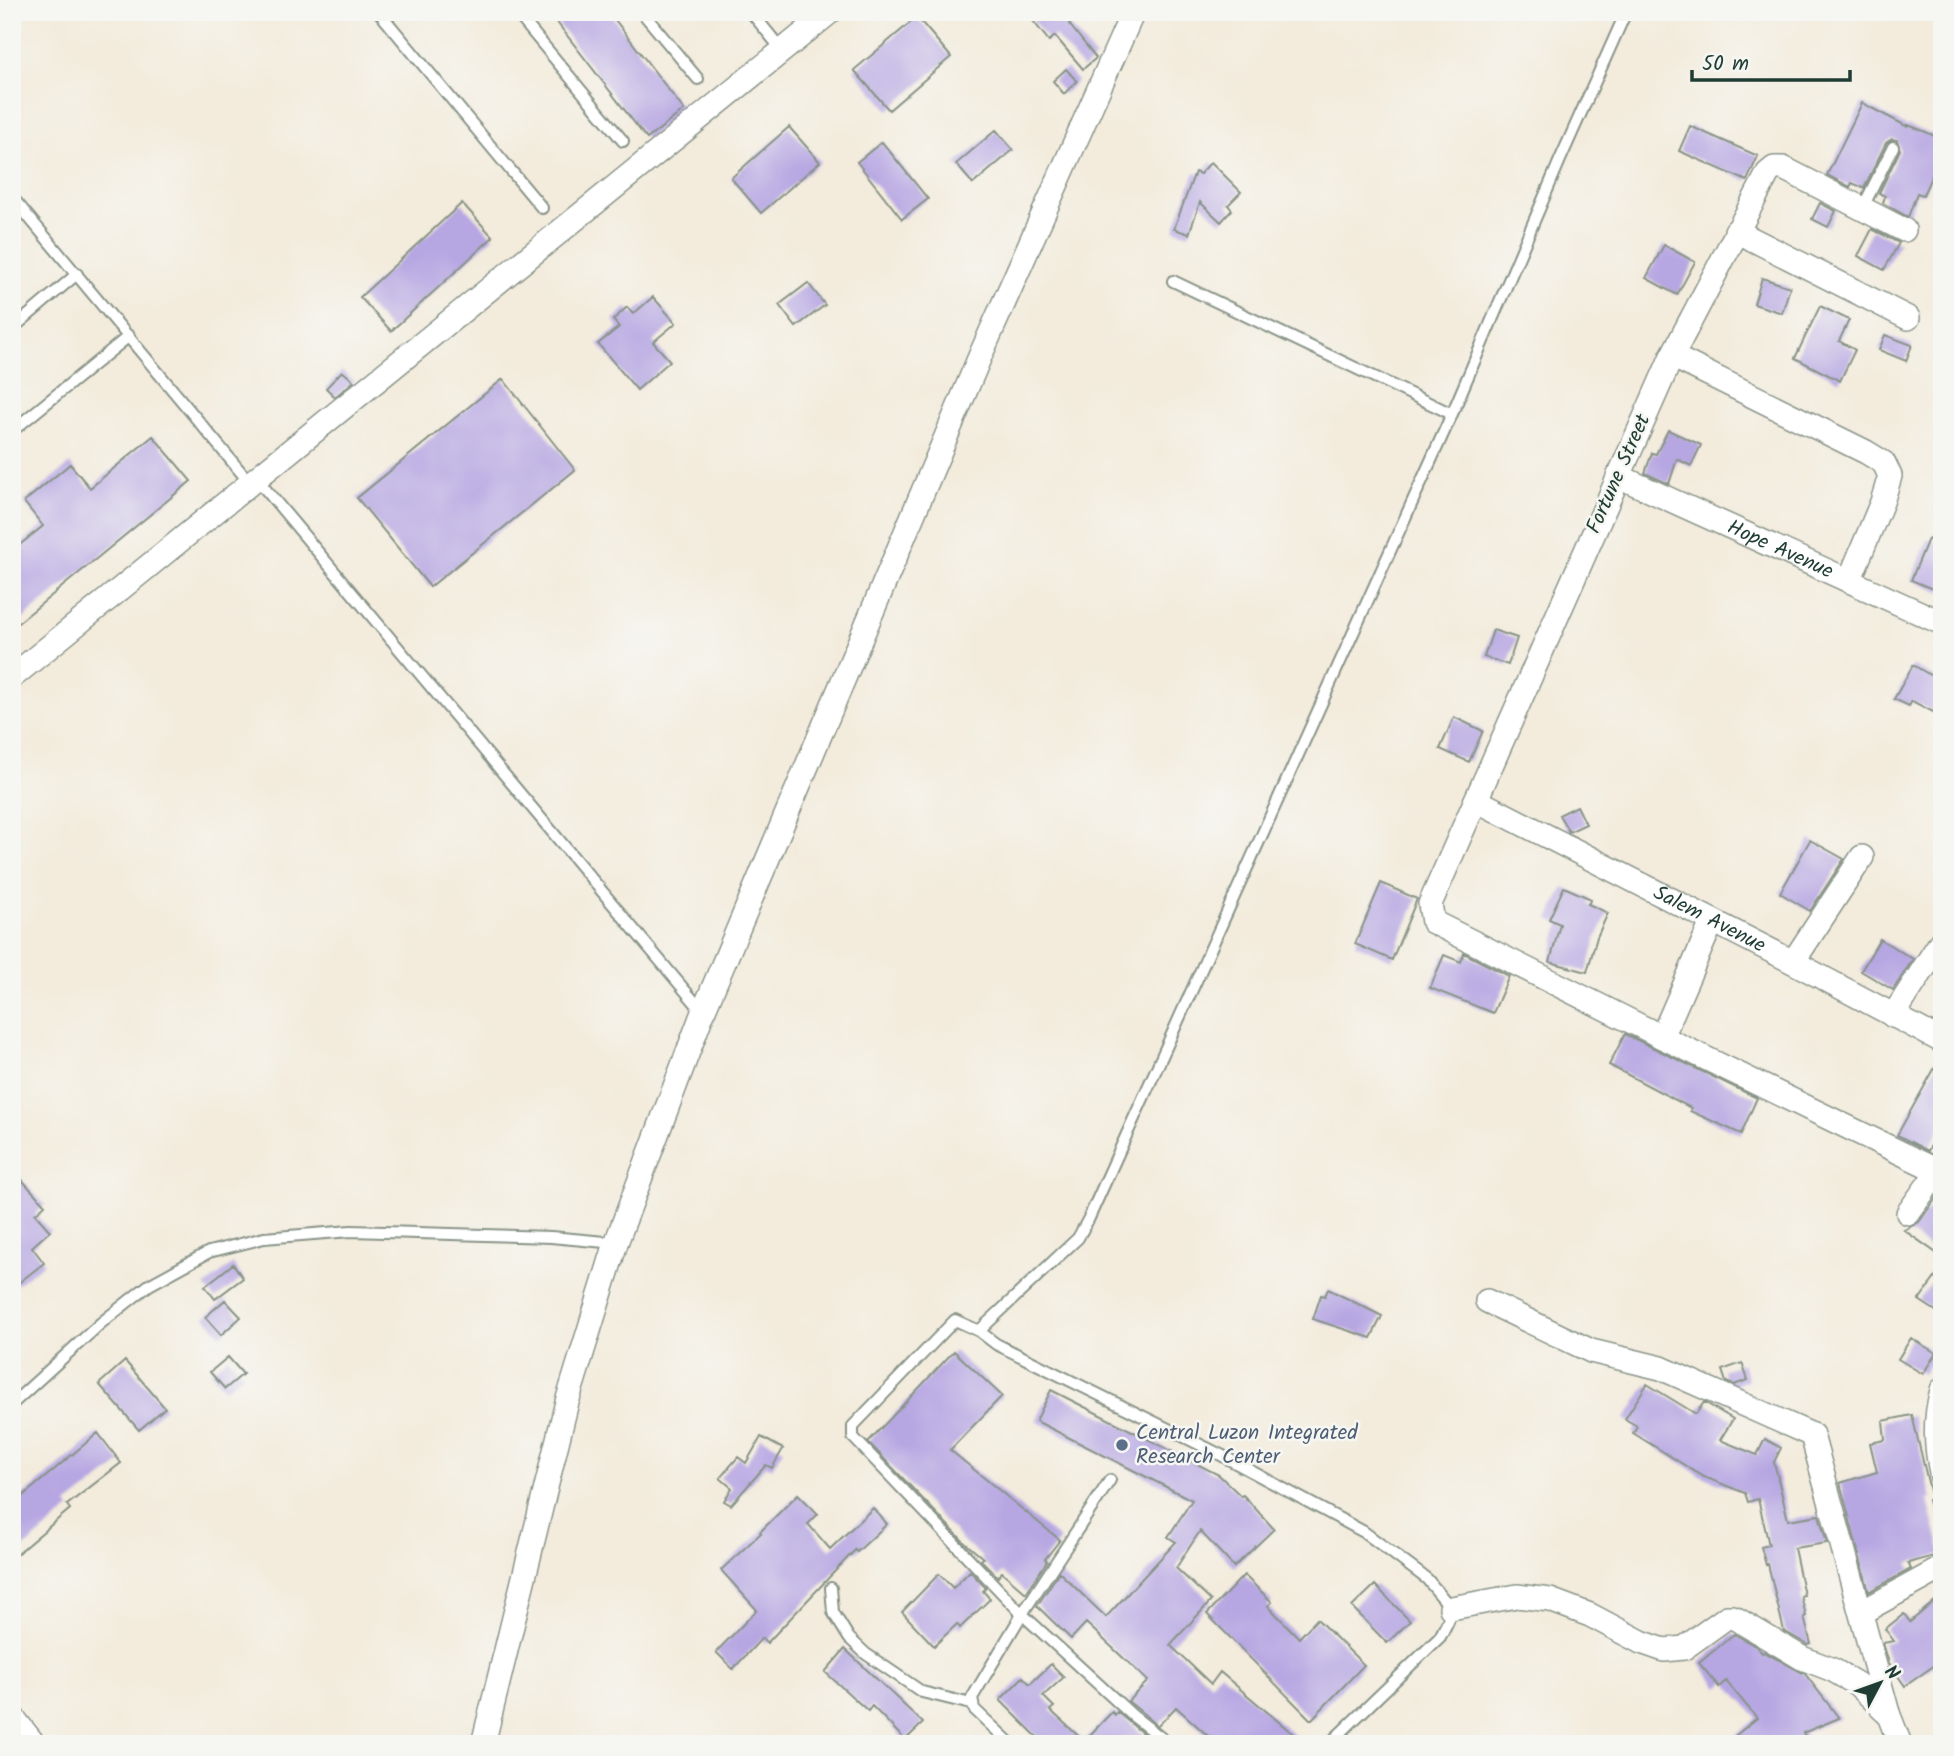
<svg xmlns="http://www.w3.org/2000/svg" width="1954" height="1756" font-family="Kalam,sans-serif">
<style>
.building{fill:#b6a6e2}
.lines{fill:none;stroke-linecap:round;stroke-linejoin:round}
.service-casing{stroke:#899488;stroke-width:14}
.minor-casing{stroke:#899488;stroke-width:26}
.service{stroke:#fff;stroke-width:10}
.minor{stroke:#fff;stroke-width:23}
.service-dot{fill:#5c6f8a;stroke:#f6f6f2;stroke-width:2.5}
.labels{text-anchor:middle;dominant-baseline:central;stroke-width:5;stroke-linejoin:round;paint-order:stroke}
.street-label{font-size:21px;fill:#1f3d34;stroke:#f6f6f2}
.service-label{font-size:21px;fill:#4e5e75;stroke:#f6f6f2;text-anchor:start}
</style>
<rect width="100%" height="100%" fill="#f6f6f2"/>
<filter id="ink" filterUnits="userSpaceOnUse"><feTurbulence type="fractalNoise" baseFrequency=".0143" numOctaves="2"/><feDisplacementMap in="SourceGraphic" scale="14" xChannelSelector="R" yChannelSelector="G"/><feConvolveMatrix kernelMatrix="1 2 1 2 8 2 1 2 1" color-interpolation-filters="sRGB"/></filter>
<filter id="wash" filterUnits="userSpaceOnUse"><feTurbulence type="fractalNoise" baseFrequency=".00686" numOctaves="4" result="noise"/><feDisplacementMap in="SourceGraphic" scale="28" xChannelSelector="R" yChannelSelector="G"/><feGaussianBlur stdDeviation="1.57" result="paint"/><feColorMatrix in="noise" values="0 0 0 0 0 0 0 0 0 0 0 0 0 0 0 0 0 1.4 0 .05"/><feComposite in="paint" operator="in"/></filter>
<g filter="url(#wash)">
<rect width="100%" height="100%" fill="#f3ebdb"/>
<g id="blocks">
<path class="building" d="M549,12h60l75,98 -37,29z
M1026,12h58l-15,12 27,34 -13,11 -28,-33 -6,5z
M917,17l34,40 -62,53 -35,-40z
M1066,69l11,12 -13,13 -11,-13z
M1862,103l46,24v-2l13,5 21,9v13l-19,43 -6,-2 -9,24 -25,-14 2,-7 -6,-3 21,-43 -3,-10 -5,-1 -6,4 -22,45 -12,-5 -2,4 -23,-12z
M1690,126l68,30 -11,25 -68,-30z
M789,127l31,35 -59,51 -30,-35z
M996,130l17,20 -40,34 -17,-20z
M882,142l46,57 -26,20 -45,-57z
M1211,162l30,30 -13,13 4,5 -11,12 -21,-20 -11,32 -15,-5 21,-57 5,2z
M462,203l31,34 -102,94 -31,-34z
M1820,203l16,8 -8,16 -16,-8z
M1872,229l27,14 -15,27 -26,-14z
M1664,245l31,17 -18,33 -31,-17z
M1762,278l28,9 -8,26 -28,-9z
M808,283l17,22 -29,22 -17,-22z
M653,297l23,26 -23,19 17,19 -33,29 -39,-46 21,-17 -6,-7 14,-13 6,7z
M1820,306l29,14 -10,21 16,9 -15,31 -45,-23z
M1885,335l27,10 -6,16 -27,-11z
M342,371l12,10 -19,16 -9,-9z
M503,379l72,91 -145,117 -73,-89z
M1668,430l33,15 -10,21 -14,-7 -8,25 -24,-11 7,-20 4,1z
M153,436l38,45 -179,147v-77l31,-25 -19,-24 46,-38 20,24z
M1928,539l14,6v48l-31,-13z
M1493,630l24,8 -9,27 -24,-8z
M1913,665l29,17v23l-5,9 -25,-13 -3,5 -15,-7z
M1454,717l29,14 -14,31 -29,-13z
M1577,806l9,18 -17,8 -10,-17z
M1810,840l34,19 -34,52 -30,-18z
M1381,883l36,16 -25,61 -37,-16z
M1564,887l27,12 -3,5 20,9 -11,24 -10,35 -37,-10 10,-38 -11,-5z
M1880,939l33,20 -20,31 -32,-19z
M1464,953l45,23 -16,37 -63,-25 14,-33 17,7z
M1625,1034l132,64 -16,36 -51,-23 1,-3 -82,-43z
M1942,1055v70l-14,26 -31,-16z
M12,1169l33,36 -10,9 15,17 -18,16 12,16 -32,25z
M1942,1190v67l-38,-27 15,-8z
M233,1264l10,14 -28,21 -10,-13z
M1942,1268v47l-23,-15z
M1328,1289l54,27 -11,22 -58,-19 8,-24 4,1z
M225,1300l16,17 -20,18 -16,-18z
M1911,1338l25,15 -13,21 -25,-15z
M954,1351l48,45 -52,54 110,90 -15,19 2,2 -21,32 -24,-21 -4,5 -17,-17 2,-2 -18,-15 -97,-101z
M228,1357l15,17 -18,15 -15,-17z
M125,1361l40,47 -26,22 -40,-46z
M1742,1363l6,17 -14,5 -8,-3 -4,-12z
M1647,1384l49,30 8,-12 29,17 -13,21 37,15 8,-16 16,9 -7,14 14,58 31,-5 8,28 -33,5 10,47 -3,1 5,20 -2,1 7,27 -3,1 -24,-14 -16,-67 -2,1 -5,-18 8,-2 -11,-46 -10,3 -3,-9 -43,-17 -69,-43 4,-7 -12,-7z
M1051,1390l168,85 22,21 2,-1 31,34 -40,38 -34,-36 -24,37 35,33 -41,44 41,39 9,-12 85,72h-88l-41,-37 -18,19 -30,-25 20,-20 -62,-58 -15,16 -34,-33 22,-34 47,45 70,-75 -8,-5 24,-37 -156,-79z
M1912,1415l20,84 -4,1 14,54 -34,9 3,6 -42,23 -29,-109 37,-11 -7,-29 15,-3 -2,-19z
M98,1433l23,30 -54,42 3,4 -58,49v-53z
M761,1437l22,12 -11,19 -6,-3 -35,40 -7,-4 8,-13 -12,-10 18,-21 8,6z
M798,1494l20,20 -10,10 22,25 43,-41 14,16 -30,28 -2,-2 -88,93 -5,-5 -29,31 -17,-17 41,-42 -36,-40 40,-37 -1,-1z
M970,1571l16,17 -3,3 7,8 -30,29 -3,-4 -23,22 -32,-34 37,-38 14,14z
M1244,1575l28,27 -4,4 31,32 18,-19 47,46 -53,55 -104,-106z
M1375,1585l35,36 -23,22 -35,-36z
M1942,1595v65l-37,26 -16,-23 -6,-20 11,-2 -9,-12 19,-15 6,8z
M1734,1634l23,13 5,6 2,-1 41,22 34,44 -36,15 9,11h-87l32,-26 -31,-37 -7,6 -20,-24z
M845,1649l78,74 -18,17 -33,-34 -4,5 -43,-39z
M1051,1664l13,13 -21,19 11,11 -4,3 34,31 28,-29 3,3 2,-3 30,25 -7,7h-96l-44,-44 23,-23 7,7z"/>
</g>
</g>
<g filter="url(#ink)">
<use href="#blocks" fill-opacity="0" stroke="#899488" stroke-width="2"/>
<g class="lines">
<defs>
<path id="service" d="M379,12l163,196
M516,12l107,129
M642,12l56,67
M751,12l31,38
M12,197l238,286
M1862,209l31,-62
M1173,281l279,133
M12,329l65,-55
M12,431l117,-95
M256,478l447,534
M979,1331l99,-93 11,-20 363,-804 108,-254 66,-148
M12,1404l89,-81 48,-38 60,-33 55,-14 87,-7 200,6 65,6
M831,1588l2,24 16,26 17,16 56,38 49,12
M1011,1744l-37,-35 -2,-11 50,-84 88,-134
M1169,1744l-36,-28 -111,-102 -169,-177v-11l102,-106 24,11 17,13 225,111 143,77 63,47 24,29 -3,13 -8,16 -111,107"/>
<g id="minor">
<path d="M1904,230l-121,-62h-9l-6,5 -96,183 -242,548 3,18 229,115 276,134 -30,42"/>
<path d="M1736,231l172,87"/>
<path d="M1672,356l194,96 18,11 6,13 -8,26 -33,79"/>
<path id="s1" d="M1618,476l324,147"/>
<path d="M12,677l818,-665"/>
<path id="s2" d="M1476,800l317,162 149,79"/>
<path d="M1793,962l69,-105"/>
<path d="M1893,1016l49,-76"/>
<path d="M1662,1037l50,-115"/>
<path d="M1487,1301l104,50 70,17 151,67 76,278 12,31"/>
<path d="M1942,1390c-8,30 -7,56 0,87"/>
<path d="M1451,1608l66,-12 33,4 40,15 51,27 23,8 20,-2 43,-31h6l69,41 31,12 24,14 31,29"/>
<path d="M1862,1612l80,-44"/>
<path d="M12,1716l22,28"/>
<path d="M483,1744l84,-342 49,-159 87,-231 278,-658 152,-342"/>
</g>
</defs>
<use href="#service" class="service-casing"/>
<use href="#minor" class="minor-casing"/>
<use href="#service" class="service"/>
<use href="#minor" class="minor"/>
</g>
</g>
<circle class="service-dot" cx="1122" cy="1445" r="7"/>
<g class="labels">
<g class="street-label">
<text transform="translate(1619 474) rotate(-66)">Fortune Street</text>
<text stroke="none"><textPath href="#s1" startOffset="178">Hope Avenue</textPath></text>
<text stroke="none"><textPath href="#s2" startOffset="262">Salem Avenue</textPath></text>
</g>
<g class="service-label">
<text x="1136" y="1433">Central Luzon Integrated<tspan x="1136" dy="24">Research Center</tspan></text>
</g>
</g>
<rect width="1954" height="1756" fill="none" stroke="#f6f6f2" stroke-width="42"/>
<g transform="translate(1880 1683) rotate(49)" stroke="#f6f6f2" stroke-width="5" paint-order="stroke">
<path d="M0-5L12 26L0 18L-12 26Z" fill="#1f3d34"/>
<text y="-10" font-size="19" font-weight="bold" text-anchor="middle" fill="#1f3d34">N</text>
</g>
<path d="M1692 70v10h158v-10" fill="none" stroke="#1f3d34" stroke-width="3.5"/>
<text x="1702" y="70" font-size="21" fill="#1f3d34" stroke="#f6f6f2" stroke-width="5" paint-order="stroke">50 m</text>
</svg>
